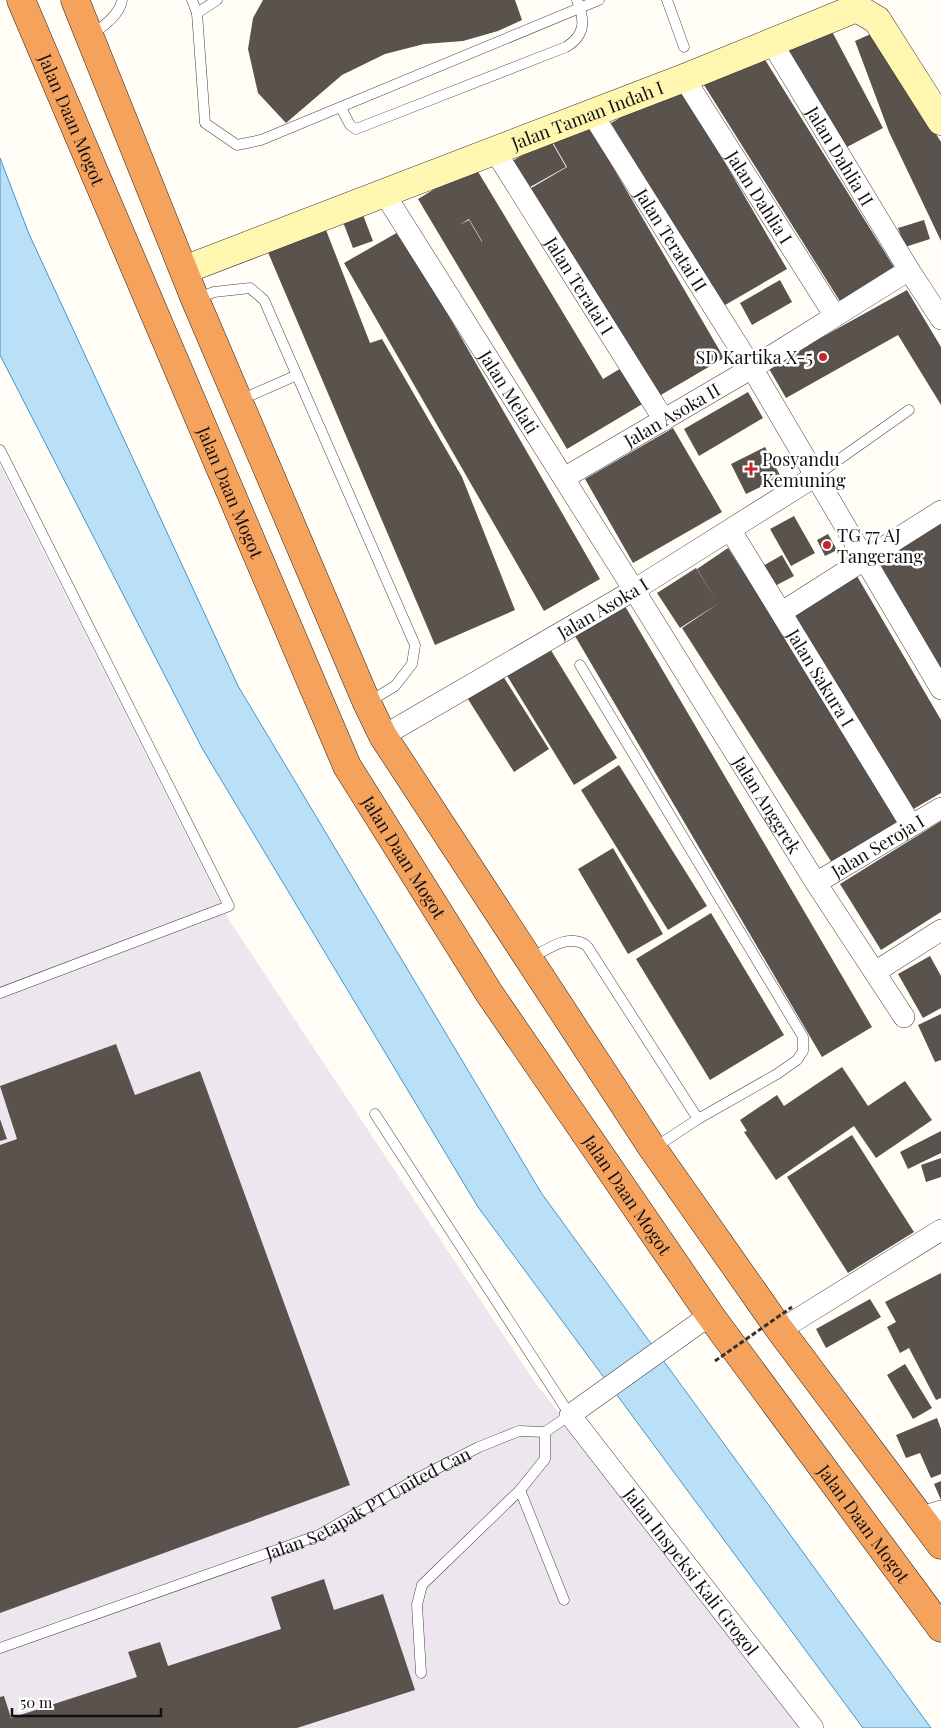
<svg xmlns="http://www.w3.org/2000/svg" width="941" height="1728" font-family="'Playfair Display',serif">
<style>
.industrial{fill:#eee6ef}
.water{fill:#b9e0f7;stroke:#3f96cf}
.building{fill:#5a524d;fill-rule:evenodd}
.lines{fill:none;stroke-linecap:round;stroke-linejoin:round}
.lane-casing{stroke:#444;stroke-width:11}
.street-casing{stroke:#444;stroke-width:22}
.secondary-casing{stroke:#333;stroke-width:29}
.highway-casing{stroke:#222;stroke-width:29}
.lane{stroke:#fff;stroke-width:10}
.street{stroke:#fff;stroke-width:21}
.secondary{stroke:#fff6b0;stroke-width:28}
.highway{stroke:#f5a25d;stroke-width:28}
.path-bridge{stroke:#333;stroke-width:3;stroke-dasharray:5 2.5;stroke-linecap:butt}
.poi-dot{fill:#c4262e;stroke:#fff;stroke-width:2}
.labels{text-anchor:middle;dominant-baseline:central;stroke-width:5;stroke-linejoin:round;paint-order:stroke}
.street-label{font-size:18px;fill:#111;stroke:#fff}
.poi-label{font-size:18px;fill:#111;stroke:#fff;text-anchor:start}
</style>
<rect width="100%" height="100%" fill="#fffdf5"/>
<path class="industrial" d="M0,465l229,455 305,461 272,347h-806z"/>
<path class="water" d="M0,158l29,76 209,452 304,508 389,534h-68l-385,-521 -276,-459 -202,-393z"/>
<path class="building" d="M263,0h252l7,20 -24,11 -35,10 -39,3 -39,10 -43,21 -56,48 -28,-30 -10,-44 5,-31z
M827,22l56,106 -36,19 -67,-96z
M873,33l68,109v99l-52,-109 -34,-91z
M759,50l138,222 -54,34 -139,-221z
M679,84l108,185 -67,39 -109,-185z
M585,119l139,239 -70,41 -128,-208 41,-24 -16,-28z
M550,139l16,28 -43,24 -16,-27z
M474,165l129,214 20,-12 21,36 -77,46 -149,-250zM469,219l13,22v1l-13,-22 -10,5z
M363,215l10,26 -20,7 -10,-26z
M924,220l6,19 -25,8 -7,-19z
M326,230l44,113 12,-4 80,138 53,133 -80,35 -168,-395z
M400,231l200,348 -56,32 -200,-348z
M780,280l12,22 -40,23 -12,-22z
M907,290l34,57v58l-43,-70 -112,63 -18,-31z
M748,392l15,26 -64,38 -15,-27z
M673,428l49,84 -89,51 -48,-84z
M765,447l16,30 -35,17 -15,-30z
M794,516l21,37 -24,13 -21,-37z
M941,518v152l-66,-113z
M828,534l9,16 -12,6 -8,-16z
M728,548l176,273 -70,45 -152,-238 37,-25 -39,25 -23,-35 39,-25 21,33 -20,-32z
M782,555l12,21 -21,11 -12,-20z
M857,576l84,144v73l-31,18 -116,-198z
M625,606l247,421 -50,30 -247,-421z
M549,647l68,111 -43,27 -68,-111z
M501,673l48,76 -35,23 -48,-76z
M619,765l88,141 -39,24 -87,-140z
M941,821v91l-60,38 -41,-66z
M613,848l50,86 -35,20 -50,-85z
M711,913l73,122 -74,45 -74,-121z
M930,956l11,20v32l-18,10 -25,-44z
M941,1014v46l-6,2 -17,-37z
M116,1044l19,51 65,-24 150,414 -350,128v-468l17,-6 -17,-53z
M842,1067l26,39 37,-25 27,39 -56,38 -22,-32 -78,54 -32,-48 3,-1 -7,-11 37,-25 7,11z
M0,1119l7,20 -7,2z
M941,1131v22l-33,16 -8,-17z
M852,1135l62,97 -66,41 -61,-96z
M941,1158v19l-15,5 -5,-17z
M941,1273v125l-5,2 -27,-52 -9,5 -13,-26 9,-5 -11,-20z
M870,1299l11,18 -55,31 -10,-19z
M905,1364l27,44 -19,11 -26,-44z
M937,1418l4,11v45l-10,4 -11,-25 -14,5 -10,-23z
M941,1481v19l-7,-16z
M324,1579l10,31 49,-16 32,96 -118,38h-297v-31l4,-1 7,22 126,-41 -9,-25 32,-10 8,24 113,-37 -10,-32z"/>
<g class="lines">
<defs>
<g id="lane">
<path d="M192,0l5,13 8,110 32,22 24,-5 338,-140"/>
<path d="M667,0l17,47"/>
<path d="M197,13l20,-13"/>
<path d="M90,36c12,-9 30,-21 32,-36"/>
<path d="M341,108l9,17 6,4 210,-82c20,-12 19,-27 11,-47"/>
<path d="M196,299l18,-7 36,-4 14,12 151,345 -3,19 -17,22 -28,17"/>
<path d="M238,401l59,-26"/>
<path d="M0,450l229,456 -229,87"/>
<path d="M817,475l92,-65"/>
<path d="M580,665l223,372v14l-6,9 -20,14 -79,45 -44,29"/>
<path d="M530,959c16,-9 39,-27 57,-13l111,173"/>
<path d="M520,1490l25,-31v-27"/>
<path id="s1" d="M0,1648l319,-113 99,-57 61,-31 40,-16 26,1 25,-17 -195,-301"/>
<path d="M421,1673l-4,-68 5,-20 98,-95 44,110"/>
</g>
<g id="street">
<path id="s2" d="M772,43l137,227"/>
<path id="s3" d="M684,78l151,238"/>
<path id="s4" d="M591,112l161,256 189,321"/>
<path id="s5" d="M495,151l169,269"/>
<path id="s6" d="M384,193l250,397 182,293 88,134"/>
<path id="s7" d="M564,478l188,-110 157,-98 32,49"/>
<path id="s8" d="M731,531l180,294"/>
<path d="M782,612l159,-101"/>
<path id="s9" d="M383,736l251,-146 183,-115"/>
<path id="s10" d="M816,883l125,-75"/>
<path d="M875,972l66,-42"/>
<path id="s11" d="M710,1315l-140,100 243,313"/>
<path d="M780,1330l161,-100"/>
<path d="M921,1517l20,-6"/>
</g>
<g id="secondary">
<path id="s12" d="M184,270l500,-192 170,-69 8,2 15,9 64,101"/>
</g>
<g id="highway">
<path id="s13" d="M21,0l326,766 142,227 221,322 231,313"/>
<path d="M75,0l120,299 172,404 16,33 270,413 127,181 161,215"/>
</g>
</defs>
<use href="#lane" class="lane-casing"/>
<use href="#street" class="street-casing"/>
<use href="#secondary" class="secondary-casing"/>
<use href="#highway" class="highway-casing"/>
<use href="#lane" class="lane"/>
<use href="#street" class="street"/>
<use href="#secondary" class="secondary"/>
<use href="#highway" class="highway"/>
<path class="path-bridge" d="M715,1361l77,-54"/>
</g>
<g class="poi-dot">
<circle cx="823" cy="357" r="5"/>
<path d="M748.5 461.5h5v5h5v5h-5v5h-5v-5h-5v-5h5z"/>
<circle cx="827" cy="545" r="5"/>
</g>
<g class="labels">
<g class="street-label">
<text stroke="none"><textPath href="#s12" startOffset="432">Jalan Taman Indah I</textPath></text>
<text stroke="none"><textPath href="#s13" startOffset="130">Jalan Daan Mogot</textPath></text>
<text stroke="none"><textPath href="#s2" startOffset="132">Jalan Dahlia II</textPath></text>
<text stroke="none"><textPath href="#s3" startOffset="141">Jalan Dahlia I</textPath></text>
<text stroke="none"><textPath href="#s4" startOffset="151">Jalan Teratai II</textPath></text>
<text stroke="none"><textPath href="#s5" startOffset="159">Jalan Teratai I</textPath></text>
<text stroke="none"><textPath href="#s6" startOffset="235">Jalan Melati</textPath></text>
<text stroke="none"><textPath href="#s7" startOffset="125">Jalan Asoka II</textPath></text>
<text stroke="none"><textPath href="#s13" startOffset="535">Jalan Daan Mogot</textPath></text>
<text stroke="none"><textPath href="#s9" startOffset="254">Jalan Asoka I</textPath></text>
<text stroke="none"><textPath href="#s8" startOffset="172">Jalan Sakura I</textPath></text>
<text stroke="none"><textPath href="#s6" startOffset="722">Jalan Anggrek</textPath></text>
<text stroke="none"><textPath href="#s10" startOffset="72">Jalan Seroja I</textPath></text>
<text stroke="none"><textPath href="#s13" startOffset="940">Jalan Daan Mogot</textPath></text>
<text stroke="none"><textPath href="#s13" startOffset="1345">Jalan Daan Mogot</textPath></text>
<text stroke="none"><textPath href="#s1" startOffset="396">Jalan Setapak PT United Can</textPath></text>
<text stroke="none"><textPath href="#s13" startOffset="1750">Jalan Daan Mogot</textPath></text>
<text stroke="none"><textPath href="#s11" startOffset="370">Jalan Inspeksi Kali Grogol</textPath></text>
</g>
<g class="poi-label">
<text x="813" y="357" text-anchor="end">SD Kartika X-5</text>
<text x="762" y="459">Posyandu<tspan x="762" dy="21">Kemuning</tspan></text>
<text x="837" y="535">TG 77 AJ<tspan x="837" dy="21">Tangerang</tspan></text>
</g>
</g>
<path d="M12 1708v8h149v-8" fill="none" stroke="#111111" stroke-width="2.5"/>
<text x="20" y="1708" font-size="15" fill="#111111" stroke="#ffffff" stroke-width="4" paint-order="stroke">50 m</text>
</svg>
